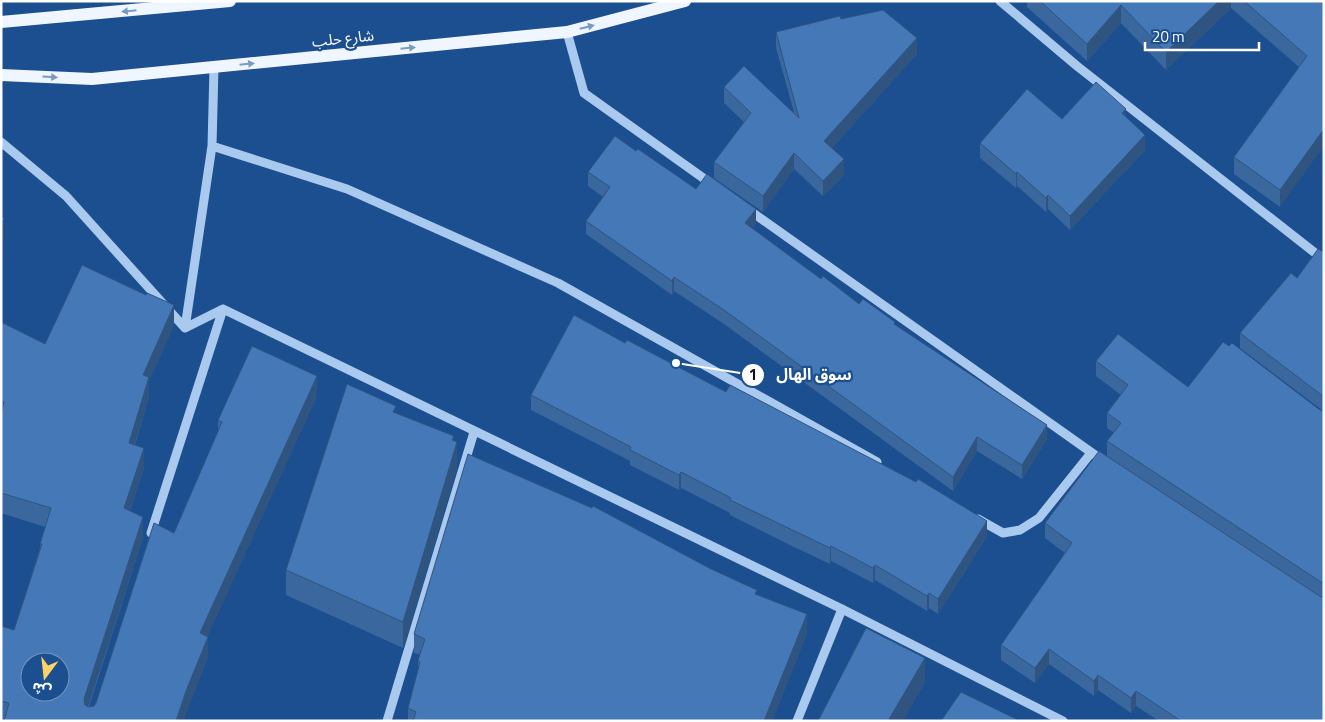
<svg xmlns="http://www.w3.org/2000/svg" width="1325" height="722" font-family="'Titillium Web','Noto Sans Arabic',sans-serif">
<style>
.lines{fill:none;stroke-linecap:round;stroke-linejoin:round}
.minor{stroke:#a9c9ee;stroke-width:9}
.major{stroke:#f0f6ff;stroke-width:12}
.wall{fill:#3a679d}
.shaded-wall{fill:#305480}
.building{fill:#4478b7;stroke:#305480;fill-rule:evenodd}
.oneway{fill:#7b9ac1}
.labels{text-anchor:middle;dominant-baseline:central;stroke-width:4.5;stroke-linejoin:round;paint-order:stroke}
.street-label{font-size:15px;fill:#fff;stroke:#1b4f8f}
.leader{fill:none;stroke:#fff;stroke-width:2}
.callout-dot{fill:#fff;stroke:#1b4f8f;stroke-width:2}
.mark-label{font-size:15px;text-anchor:middle;font-weight:bold;fill:#111}
.callout-label{font-size:16px;text-anchor:middle;font-weight:bold;fill:#fff;stroke:#1b4f8f;stroke-width:4.5;stroke-linejoin:round;paint-order:stroke}
</style>
<rect width="100%" height="100%" fill="#1b4f8f"/>
<g class="lines">
<path class="minor" d="M1000,1l77,65 247,194
M567,32l17,61 129,92
M1,142l65,54 119,132 38,-19 619,300 221,112
M212,146l135,43 211,94 319,179
M746,208l349,247
M185,328l27,-182 2,-79
M978,519l25,14 17,-3 19,-12 52,-65
M151,533l72,-224
M387,721l87,-289
M797,721l45,-112"/>
<path class="major" d="M1,22l229,-21
M1,75l91,4 475,-47 118,-31"/>
</g>
<path class="wall" d="M1027,1h297l-44,206 -46,-33v-17l65,-90 -68,-59 -65,62 -45,-47 -34,38 -60,-54z
M841,19l76,35 -85,94 12,27 -21,21 -29,-27 -31,43 -49,-34v-16l30,-40 -20,-19v-16l70,25 -18,-64v-16z
M1126,117l19,33 -75,80 -22,-21 -2,3 -29,-26 -1,2 -36,-30v-15l82,-24z
M636,151l60,38 60,34 -4,5 69,51 38,25 36,22 152,113 -25,40 -45,-28 -24,40 -229,-167 -50,-33 -2,4 -86,-61v-13l17,-24 -15,-11v-14z
M1324,252v469h-165l-23,-15 -5,7 -33,-23 -4,6 -45,-32 -14,19 -34,-23v-15l64,-92 -20,-15v-15l62,-67v-15l7,-8 -7,-5v-15l14,-18 -25,-19v-15l92,26 134,23 -82,-62v-15z
M1,322l44,22 129,-19 -25,56v16l-14,48 9,23 -14,43 13,27 -54,169 5,-1 2,-3 78,-170 44,-101v-12l99,-24 -110,241 1,20 -25,64h-182v-95l13,4 26,-82v-4l5,-17 -44,-14z
M531,395l456,141 -49,78 -9,-6 -2,3 -52,-31 -2,3 -42,-22 -1,3 -36,-17 -64,-32v-2l-49,-25 -2,2 -49,-25v-4l-99,-51z
M396,413l58,27 3,28 -54,180 -117,-53v-25z
M757,594l50,39 -35,88h-364v-13l10,-37v-11l2,-5 -6,-2v-19z"/>
<path class="shaded-wall" d="M1219,1h12v7l-65,62v-18z
M1121,5v18l-34,38v-17z
M917,38v16l-93,103v-16z
M1126,109v15l-4,-11z
M1324,129v17l-44,61v-17z
M1145,135v15l-75,80v-14z
M794,153v16l-31,43v-16z
M844,159v16l-21,21v-15z
M1017,172v14l-1,2v-14z
M1048,195v14l-2,3v-14z
M756,209v14l-11,14v-14z
M4,218v20l-3,6v-20z
M674,277v14l-2,4v-14z
M174,305v20l-25,56v16l-20,66v-20l14,-68z
M317,376v20l-117,257v-20z
M1047,425v14l-25,40v-14z
M454,436v16l3,-10v26l-54,180v-26z
M977,437v14l-24,40v-14z
M144,448v20l-20,60v-20z
M681,472v16l-2,2v-15z
M143,517v21l-59,181v-20z
M987,521v15l-49,78v-15z
M831,546v15l-1,3v-16z
M875,565v15l-2,3v-15z
M929,593v15l-2,3v-15z
M807,614v19l-35,88h-8z
M208,637v20l-25,64h-7l10,-30z
M1049,649v15l-14,19v-15z
M925,658v25l-22,38h-15z
M1098,675v15l-4,6v-15z
M1136,691v15l-5,7v-15z"/>
<path class="building" d="M1040,1h179l-53,51 -45,-47 -34,39z
M1244,1h80v128l-44,61 -46,-33 73,-101z
M883,10l34,28 -93,103 20,18 -21,22 -29,-28 -31,43 -49,-34 37,-49 -27,-26 20,-21 55,52 -23,-86 64,-16 1,3z
M1096,82l30,27 -4,4 23,22 -75,81 -22,-21 -2,3 -29,-26 -1,2 -36,-31 47,-54 35,30z
M615,136l21,15 2,-2 58,40 11,-15 49,35 -11,14 76,56 2,-3 36,28 4,-5 32,23 -1,2 153,101 -25,40 -45,-28 -24,40 -229,-167 -50,-33 -2,4 -86,-60 24,-34 -22,-15z
M1,217l3,1 -3,6z
M1318,249l6,3v145l-84,-64 51,-60 6,5z
M82,265l64,30 1,-2 27,12 -31,70 6,2 -20,66 15,5 -20,60 19,9 -59,182 1,6 4,2 5,-1 2,-3 58,-180 20,10 48,-111 -4,-2 34,-74 65,30 -117,257 8,4 -22,54 -10,30h-172l5,-18 -8,-2v-75l13,4 28,-86h-2l11,-36 -50,-15v-80l3,-11 -3,-1v-79l44,22zM30,662h30v30h-30z
M574,315l51,28 2,-3 99,52 4,-7 186,97 2,-3 69,42 -49,78 -9,-6 -2,3 -52,-31 -2,3 -42,-22 -1,2 -100,-48 1,-2 -50,-26 -2,3 -49,-25 1,-3 -100,-52z
M1118,334l70,53 35,-45 6,4 3,-3 88,67 4,1v173l-217,-143 14,-18 -14,-10 21,-28 -32,-24z
M347,384l49,22 -3,6 61,24 -2,4 5,2 -54,180 -117,-52z
M1099,451l222,146h3v124h-143l-45,-30 -5,7 -33,-23 -4,6 -45,-32 -14,19 -34,-23 71,-102 -27,-20z
M468,454l124,54 1,-2 118,63 46,21 -2,4 52,20 -43,107h-351l3,-9 -8,-4 12,-46 -2,-2 7,-21 -11,-5z
M866,628l59,30 -37,63h-70z
M961,692l59,29h-79z"/>
<defs><path id="oneway-solid" d="M-6-.8H1V-3.2L6.5 0L1 3.2V.8H-6Z" transform="scale(1.25)"/></defs>
<g class="oneway">
<use href="#oneway-solid" transform="translate(129 11) rotate(174)"/>
<use href="#oneway-solid" transform="translate(587 27) rotate(-14)"/>
<use href="#oneway-solid" transform="translate(408 48) rotate(-6)"/>
<use href="#oneway-solid" transform="translate(247 64) rotate(-6)"/>
<use href="#oneway-solid" transform="translate(50 77) rotate(3)"/>
</g>
<g class="labels">
<g class="street-label">
<text transform="translate(343 38) rotate(-6)">شارع حلب</text>
</g>
</g>
<path class="leader" d="M676 363L753 375"/>
<g class="callout-dot">
<circle cx="676" cy="363" r="5"/>
<circle cx="753" cy="375" r="12"/>
</g>
<g class="mark-label">
<text x="753" y="380">1</text>
</g>
<g class="callout-label">
<text x="814" y="380">سوق الهال</text>
</g>
<rect width="1325" height="722" fill="none" stroke="#ffffff" stroke-width="5"/>
<g transform="translate(45 677) rotate(195)"><circle r="24" fill="#1b4f8f" stroke="#7695bc"/>
<path d="M0-4L9 19L0 12L-9 19Z" fill="#ffd166"/>
<text y="-8" font-size="14" font-weight="bold" text-anchor="middle" fill="#ffffff">ش</text>
</g>
<path d="M1145 42v8h114v-8" fill="none" stroke="#ffffff" stroke-width="2.5"/>
<text x="1152" y="42" font-size="15" fill="#ffffff" stroke="#1b4f8f" stroke-width="4" paint-order="stroke">20 m</text>
</svg>
